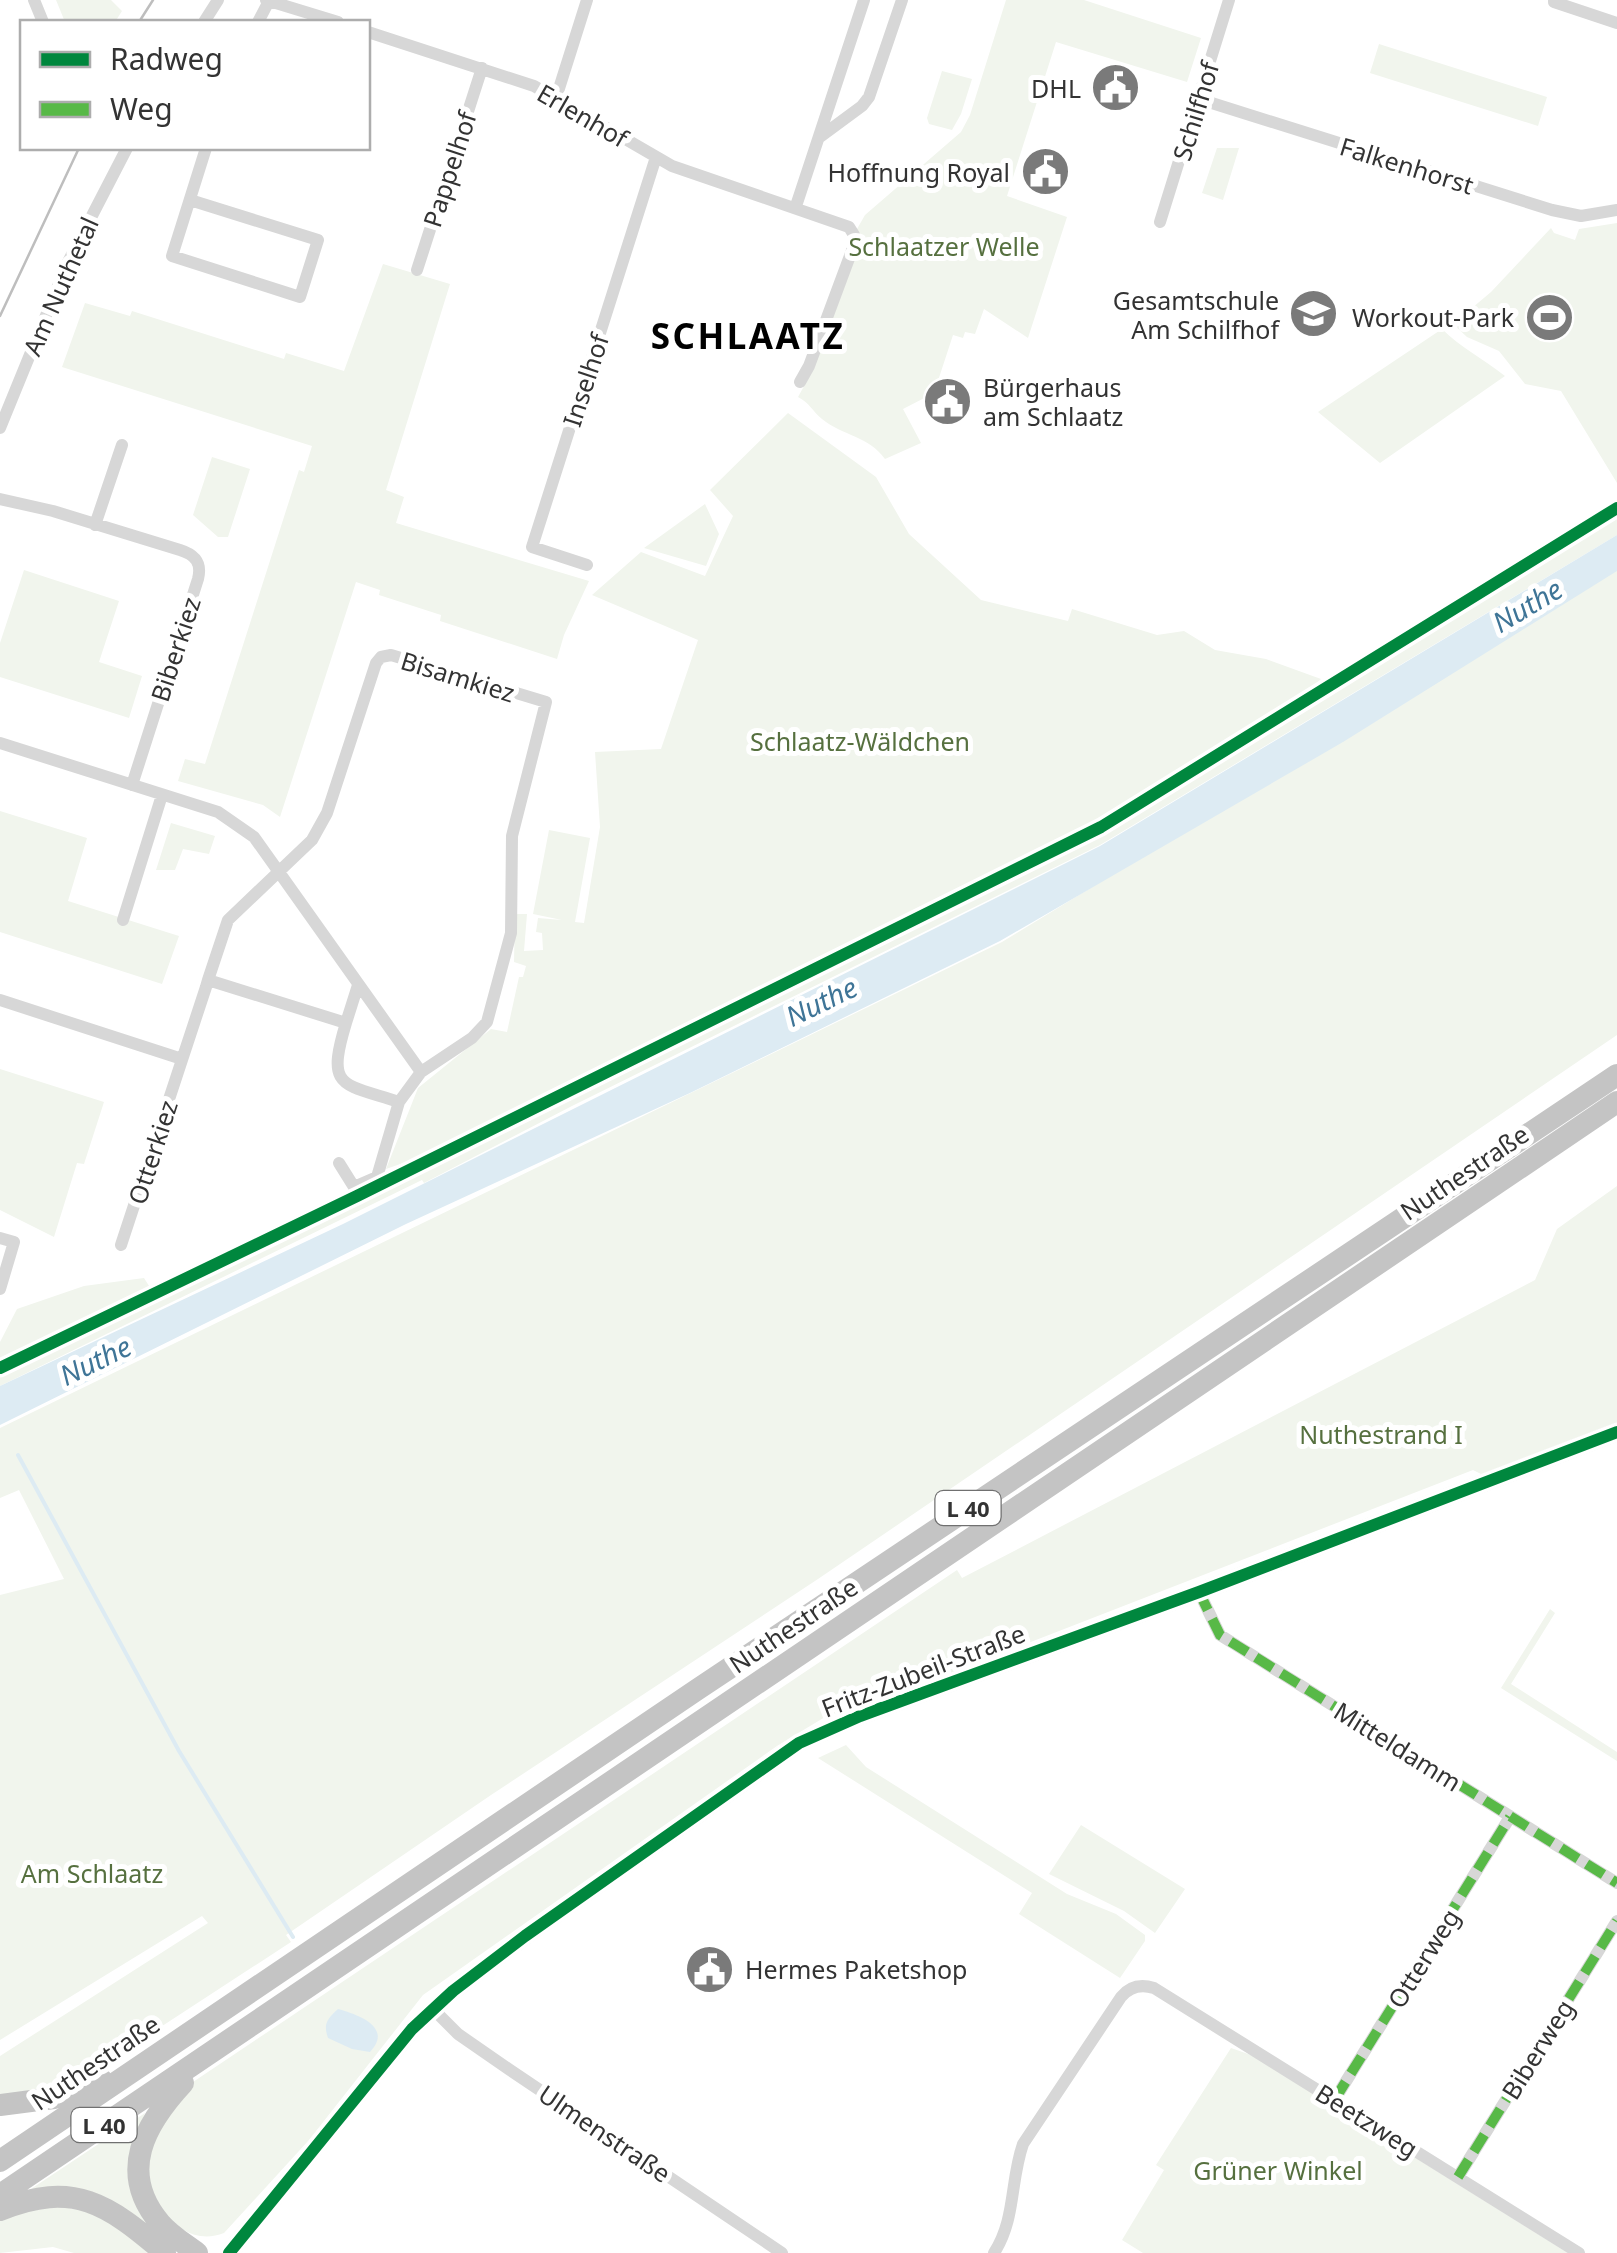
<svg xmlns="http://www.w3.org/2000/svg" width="1617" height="2253" font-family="'Noto Sans',sans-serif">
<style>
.green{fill:#f1f5ed}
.water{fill:#ddebf3}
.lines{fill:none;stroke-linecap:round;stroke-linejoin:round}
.stream{stroke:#ddebf3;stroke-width:4}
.street{stroke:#d7d7d7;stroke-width:12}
.secondary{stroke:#d0d0d0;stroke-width:18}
.highway{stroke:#c4c4c4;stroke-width:22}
.tram{stroke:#bebebe;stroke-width:2.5}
.quiet{stroke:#58b947;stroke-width:10;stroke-dasharray:20 10;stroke-linecap:butt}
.cycleway-casing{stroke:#fff;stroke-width:19}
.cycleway{stroke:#00873e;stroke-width:12}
.labels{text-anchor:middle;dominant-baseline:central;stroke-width:10;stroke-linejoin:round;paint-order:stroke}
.shield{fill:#fff;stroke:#707070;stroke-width:2.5}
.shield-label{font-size:22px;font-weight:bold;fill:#333}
.poi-label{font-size:25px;fill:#333;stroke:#fff;text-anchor:end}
.street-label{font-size:25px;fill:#333;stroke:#fff}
.park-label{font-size:25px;fill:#56703f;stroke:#fff}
.water-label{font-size:28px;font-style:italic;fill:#3f7597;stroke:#fff}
.district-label{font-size:35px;font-weight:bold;letter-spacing:2.5px;fill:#000;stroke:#fff}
</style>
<rect width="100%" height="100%" fill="#fff"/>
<path class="green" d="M56,0h55l11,11 -7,11h-50z
M1006,0h78l117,38 -14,44 -131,-40 -49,154 60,21 -39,121 -44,-29 -9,25 -10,-2 -2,6 -10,-3 -19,58 -31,16 18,34 -36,16c-16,-23 -42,-23 -63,-40 -9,-7 -12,-16 -24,-22l16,-29 43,-139 8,-14 96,-83 9,-17z
M1379,44l168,53 -9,29 -168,-53z
M942,71l30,8 -11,35 -9,16 -23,-6 -2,-6z
M1217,148h22l-16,52 -21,-7z
M1617,223v260l-56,-92 -36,-7 -26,-33 -32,-14 -14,-13 38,-32 60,-64 3,5 21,7 4,-11z
M383,264l67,20 -64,206 18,7 -8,26 193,58 -25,54 -7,24 -117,-38 1,-6 -62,-20 1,-5 -24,-8 -76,235 -17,-12 -85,-24 7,-22 20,5 94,-294 5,2 8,-26 -250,-79 23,-64 45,13 2,-5 152,48 2,-6 58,18z
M1442,329c19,19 42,30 63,47l-125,87 -62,-51z
M788,413l88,64 33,57 72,66 87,21 4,-12 85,26 27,-4 31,19 51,9 55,20 -16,16 -200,131 512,-314v23l-517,310 -528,261 -148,77 -2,-3 -422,206v-44l17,-33 67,-23 60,-8 7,11 266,-127 -2,-3 -29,10 32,-81 73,-59 16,3 12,-55h4l3,-11 -12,-4 1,-48h12l-3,37 19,-1 -1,-17 -6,-1 2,-14 24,2 -29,-6 16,-84 41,8 -15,84 9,1 16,-96 -5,-75 66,-3 37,-109 -106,-45 49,-43 64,24 28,-60 -23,-26z
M212,457l38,12 -22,68h-10l-25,-22z
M705,504l14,30 -13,32 -62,-18z
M1617,567v468l-799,544 -327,216 -205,140 5,7 -187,122 -50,23 -54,8v-39l208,-133 -6,-7 -202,124v-445l64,-16 -45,-89 -19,8v-70l1002,-486z
M24,570l95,31 -20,61 43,14 -13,42 -129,-41v-34z
M0,811l87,27 -19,63 111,35 -17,48 -162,-52z
M171,823l44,13 -6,18 -26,-5 -8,21h-19z
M0,1069l104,33 -20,62 -7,-1 -23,74 -54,-27z
M1617,1186v238l-134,51 -10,-5 -566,220 -82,27 -48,29 -354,249 -114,145 -85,93c-51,20 -90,-53 -73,-94 7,-17 31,-41 42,-57l764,-512 5,8 573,-298 22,-51z
M1550,1609l5,4 -44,71 106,68v9l-116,-73z
M846,1745l20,22 201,127 49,20 29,21v6l-25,37 -101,-64 13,-21 -214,-135z
M1081,1825l104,64 -30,44 -31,-22 -75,-37z
M1231,2048l20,7 317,198h-425l-21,-13 42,-70 -8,-5z
M145,2113l-14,37 22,79 -122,-40z
M46,2204l50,9 56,40h-78l-21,-6 -53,6v-36z"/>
<path class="water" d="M1617,535v36l-274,171 -343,199 -310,152 -284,131 -406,201v-39l343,-162 757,-378z
M338,2009c22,6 55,19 32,43l-18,-3 -24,-11c-5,-14 -1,-19 10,-29z"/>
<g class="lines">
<path class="stream" d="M18,1455l161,296 114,186"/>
<path class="street" d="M34,0l9,22
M266,0l72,22
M1554,0v2l63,21
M204,22l14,-22
M258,22l11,-21
M368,32l166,54 138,80 177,61 5,8v10l-45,121 -9,16
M556,98l31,-98
M1199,99l353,111 29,6 36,-6
M820,137l42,-31 7,-9 33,-97
M190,200l128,40 -18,57 -128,-41 34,-108
M796,206l68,-206
M1160,222l69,-222
M417,270l65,-202
M0,428l67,-164 60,-116
M0,499l53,12 127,39c16,5 22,13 18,29l-66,206
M95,525l27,-80
M587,565l-55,-18 124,-390
M0,743l218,69 36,25 167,235
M123,920l39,-125
M0,1000l182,59
M346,1023l12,-38
M339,1163l15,24 23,-10 22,-75
M0,1238l14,4 -14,47
M121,1245l85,-258 2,-7 20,-60 84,-80 15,-27 49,-150 5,-6 10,-2 155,47 -34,134 -1,97 -24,89 -15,16 -51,34 -22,30c-58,-19 -73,-13 -53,-79l-138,-43
M1199,1592l21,43 397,248
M432,2008l26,26 52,36 272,183
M1335,2099l175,-282
M1458,2177l159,-256
M994,2253c22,-34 16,-72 29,-109l98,-147c9,-11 20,-13 33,-9l425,265"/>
<path class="secondary" d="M229,2253l183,-224 41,-38 72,-55 274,-193 61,-27 339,-124 418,-160"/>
<path class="highway" d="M183,2083c-38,41 -66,89 -23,140 10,12 25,21 37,30
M0,2105l54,-7 48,-18
M0,2161l698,-472 919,-614
M0,2195l1617,-1093
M0,2210c74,-30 108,-6 165,43"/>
<path class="tram" d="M139,22l14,-22
M0,316l79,-168"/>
<path class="quiet" d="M1199,1592l21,43 397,248
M1335,2099l175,-282
M1458,2177l159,-256"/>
<defs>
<path id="cycleway" d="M0,1368l357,-172 744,-369 516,-319
M229,2253l183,-224 41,-38 72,-55 274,-193 61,-27 339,-124 418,-160"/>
</defs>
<use href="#cycleway" class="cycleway-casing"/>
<use href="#cycleway" class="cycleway"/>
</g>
<defs>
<symbol id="civic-disc" viewBox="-11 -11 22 22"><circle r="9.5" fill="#7a7a7a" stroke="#fff"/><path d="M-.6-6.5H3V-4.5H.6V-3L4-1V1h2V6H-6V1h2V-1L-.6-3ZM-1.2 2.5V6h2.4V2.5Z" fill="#fff"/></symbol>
<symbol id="school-disc" viewBox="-11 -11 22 22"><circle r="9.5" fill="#7a7a7a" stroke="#fff"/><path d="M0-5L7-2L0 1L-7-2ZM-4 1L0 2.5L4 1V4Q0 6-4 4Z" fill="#fff"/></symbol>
<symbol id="stadium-disc" viewBox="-11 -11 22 22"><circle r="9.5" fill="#7a7a7a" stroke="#fff"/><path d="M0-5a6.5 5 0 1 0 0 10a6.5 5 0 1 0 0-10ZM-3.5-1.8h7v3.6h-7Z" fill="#fff"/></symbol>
</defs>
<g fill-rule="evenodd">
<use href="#civic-disc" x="1088" y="60" width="55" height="55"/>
<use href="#civic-disc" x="1018" y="144" width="55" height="55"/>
<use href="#school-disc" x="1286" y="286" width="55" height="55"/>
<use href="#stadium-disc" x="1522" y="290" width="55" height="55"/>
<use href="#civic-disc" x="920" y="374" width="55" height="55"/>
<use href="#civic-disc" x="682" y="1942" width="55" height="55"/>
</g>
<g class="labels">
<g class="shield">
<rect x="935.5" y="1491" width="65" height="34" rx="8"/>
<rect x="71.5" y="2108" width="65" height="34" rx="8"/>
</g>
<g class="shield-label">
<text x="968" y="1508">L 40</text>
<text x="104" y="2125">L 40</text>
</g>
<g class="poi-label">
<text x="1081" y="88">DHL</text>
<text x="1010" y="172">Hoffnung Royal</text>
<text x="1279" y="300">Gesamtschule<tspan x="1279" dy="29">Am Schilfhof</tspan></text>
<text x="1514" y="317">Workout-Park</text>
<text x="983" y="387" text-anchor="start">Bürgerhaus<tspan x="983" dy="29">am Schlaatz</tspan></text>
<text x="745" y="1969" text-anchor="start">Hermes Paketshop</text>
</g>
<g class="street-label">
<text transform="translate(1195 111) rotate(-73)">Schilfhof</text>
<text transform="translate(583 115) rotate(30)">Erlenhof</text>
<text transform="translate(1407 165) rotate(17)">Falkenhorst</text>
<text transform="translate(449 169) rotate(-72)">Pappelhof</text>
<text transform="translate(60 286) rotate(-66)">Am Nuthetal</text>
<text transform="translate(585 380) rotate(-72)">Inselhof</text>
<text transform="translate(175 649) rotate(-72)">Biberkiez</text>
<text transform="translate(458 676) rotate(17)">Bisamkiez</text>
<text transform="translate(152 1152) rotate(-72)">Otterkiez</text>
<text transform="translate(1464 1172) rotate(-34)">Nuthestraße</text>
<text transform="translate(793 1625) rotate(-34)">Nuthestraße</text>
<text transform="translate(923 1670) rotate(-21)">Fritz-Zubeil-Straße</text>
<text transform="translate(1398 1746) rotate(32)">Mitteldamm</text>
<text transform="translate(1423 1958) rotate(-58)">Otterweg</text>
<text transform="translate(1537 2049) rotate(-58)">Biberweg</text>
<text transform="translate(95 2062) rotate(-34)">Nuthestraße</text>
<text transform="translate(1367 2120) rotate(32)">Beetzweg</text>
<text transform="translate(605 2133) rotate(34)">Ulmenstraße</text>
</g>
<g class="park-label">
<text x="944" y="246">Schlaatzer Welle</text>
<text x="860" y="741">Schlaatz-Wäldchen</text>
<text x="1381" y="1434">Nuthestrand I</text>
<text x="92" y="1873">Am Schlaatz</text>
<text x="1278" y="2170">Grüner Winkel</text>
</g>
<g class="water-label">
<text transform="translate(1527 605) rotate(-31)">Nuthe</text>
<text transform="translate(821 1001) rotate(-26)">Nuthe</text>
<text transform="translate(95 1360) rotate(-26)">Nuthe</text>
</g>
<g class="district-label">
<text x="748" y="335">SCHLAATZ</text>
</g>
</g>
<rect x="20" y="20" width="350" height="130" fill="#ffffff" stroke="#adadad" stroke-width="2.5"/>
<rect x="40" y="52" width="50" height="15" fill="#00873e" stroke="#adadad" stroke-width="2.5"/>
<text x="110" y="70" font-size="30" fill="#333333">Radweg</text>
<rect x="40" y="102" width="50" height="15" fill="#58b947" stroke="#adadad" stroke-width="2.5"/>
<text x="110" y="120" font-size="30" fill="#333333">Weg</text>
</svg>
